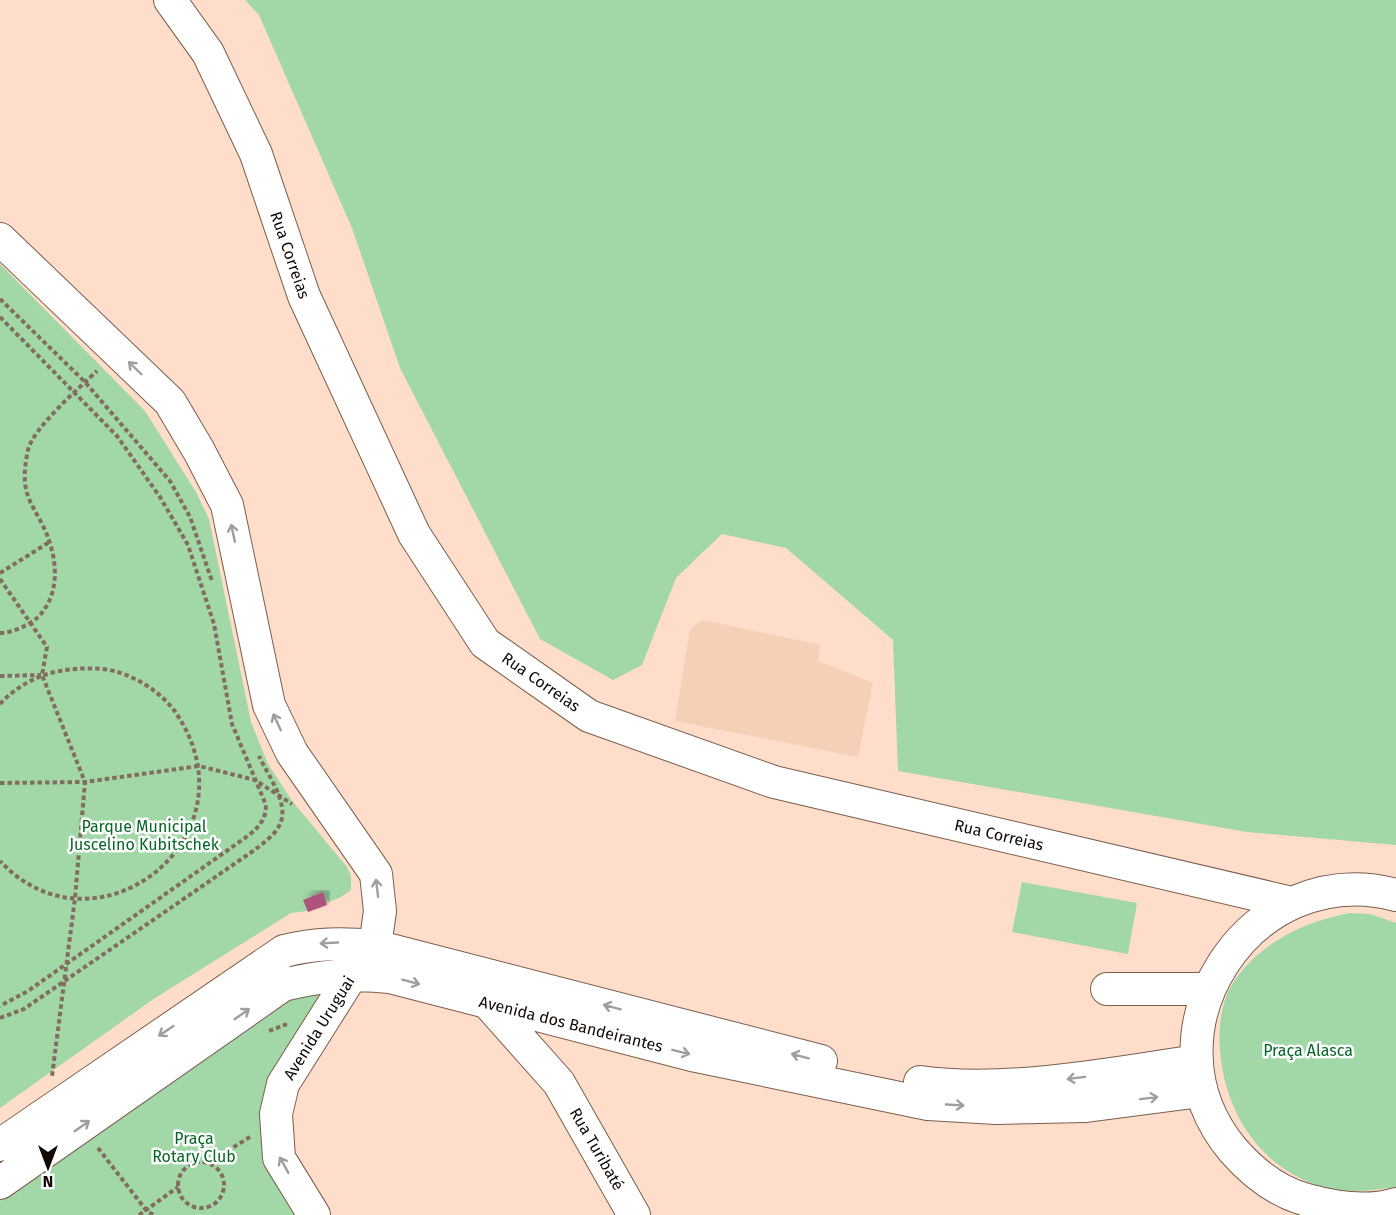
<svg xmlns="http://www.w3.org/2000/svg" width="1396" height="1215" font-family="'Fira Sans',sans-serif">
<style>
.built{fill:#f6cfb7}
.green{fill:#a2d7a8}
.building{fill:#ae527c;filter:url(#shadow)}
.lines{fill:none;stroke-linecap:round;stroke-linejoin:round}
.minor-casing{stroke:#7a5e4d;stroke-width:34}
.path{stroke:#826d61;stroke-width:4;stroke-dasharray:4.5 3;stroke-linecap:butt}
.minor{stroke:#fff;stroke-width:32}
.oneway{stroke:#a19d9b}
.labels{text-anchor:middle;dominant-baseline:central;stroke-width:5;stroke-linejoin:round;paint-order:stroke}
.street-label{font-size:16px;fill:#130904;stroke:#fff}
.park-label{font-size:16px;fill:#076626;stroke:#fff}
</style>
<defs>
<filter id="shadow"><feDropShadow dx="5.5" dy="-5.5" stdDeviation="3" flood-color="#0004"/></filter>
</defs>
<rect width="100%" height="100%" fill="#feddca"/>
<path class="built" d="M703,620l117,25 -2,16 55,22 -15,74 -183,-36 15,-92z"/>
<path class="green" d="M245,0h1151v845l-149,-13 -349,-61 -5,-131 -107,-92 -64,-14 -46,44 -34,87 -29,15 -73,-41 -140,-271 -48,-140 -93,-213z
M0,264l145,147 51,81 13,27 42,203 17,42 25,38 54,65 4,9v14l-10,7 -34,14 -16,2 -136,85 -155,110z
M1022,882l115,21 -9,51 -116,-22z
M1350,913l20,1 26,9v264c-26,4 -51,7 -77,-1 -60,-20 -94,-74 -99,-135 -2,-25 1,-53 17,-74 27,-36 69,-56 113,-64z
M312,993l6,3 1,7c-16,31 -60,97 -57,131 2,29 18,56 33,81h-295v-14l289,-204z"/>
<path class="building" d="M323,892l4,13 -19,7 -5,-12z"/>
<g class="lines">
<defs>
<path id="minor" d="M170,0l38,53 48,101 48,142 110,238 71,109 104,73 185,66 518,121
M0,239l170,163 29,49 28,54 42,200 23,48 84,121 4,37 -5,35 -22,27 -70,111 -7,30 3,44 35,57
M1396,895c-146,-39 -261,138 -163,255 20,23 44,42 74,50 29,8 60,13 89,4
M1107,989h101
M487,1002l72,81 75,132
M920,1082c83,12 193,-8 276,-21
M0,1145l284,-194c32,-8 59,-8 91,-5l446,115
M0,1183l283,-198c37,-9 69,-12 107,-8l302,78 236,49 68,4 90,-2 115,-15"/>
</defs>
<use href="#minor" class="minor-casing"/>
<path class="path" d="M0,299l85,83 85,99 20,36 22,64
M0,317l117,119 43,61 28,48 26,79 18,100 34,81c0,21 -16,29 -31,40l-207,146 -28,15
M0,573l48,-30
M0,579l47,68 -5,28 43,107 -10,116 -23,178
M0,633c12,0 29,-8 37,-15 26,-25 20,-65 5,-94 -7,-14 -16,-26 -17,-42 -1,-10 1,-23 3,-32 5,-22 52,-63 69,-79
M0,676l41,-1
M0,704c28,-30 64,-38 103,-35 27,3 58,22 73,44 84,124 -80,251 -176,148
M0,783l85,-1 114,-16 56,14 37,24
M0,1018l24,-9 232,-160c7,-6 19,-14 23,-23 12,-21 -11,-50 -20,-70
M269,1031l18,-7
M98,1148l48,62 7,5
M178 1185a23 23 0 1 1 46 0a23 23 0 1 1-46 0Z
M208,1163l42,-26
M139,1215l39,-28"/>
<use href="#minor" class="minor"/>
</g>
<defs><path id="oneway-shaft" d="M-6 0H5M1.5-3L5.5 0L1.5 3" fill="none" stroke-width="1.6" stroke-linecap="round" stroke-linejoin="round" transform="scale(1.5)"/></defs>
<g class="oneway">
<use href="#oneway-shaft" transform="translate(135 368) rotate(-136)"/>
<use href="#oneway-shaft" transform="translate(233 533) rotate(-102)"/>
<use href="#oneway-shaft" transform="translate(277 722) rotate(-115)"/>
<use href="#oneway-shaft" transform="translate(377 888) rotate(-97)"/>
<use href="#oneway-shaft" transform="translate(329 943) rotate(177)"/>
<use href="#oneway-shaft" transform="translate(411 982) rotate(15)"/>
<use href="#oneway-shaft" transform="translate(612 1007) rotate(-165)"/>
<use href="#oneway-shaft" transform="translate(242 1014) rotate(-35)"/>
<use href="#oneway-shaft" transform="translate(166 1031) rotate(146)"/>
<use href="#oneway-shaft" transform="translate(681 1052) rotate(14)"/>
<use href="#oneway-shaft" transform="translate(800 1056) rotate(-165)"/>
<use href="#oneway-shaft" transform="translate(1076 1078) rotate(173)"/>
<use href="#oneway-shaft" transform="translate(1149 1098) rotate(-7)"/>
<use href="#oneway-shaft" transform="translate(955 1105) rotate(3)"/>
<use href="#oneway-shaft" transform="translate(82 1126) rotate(-35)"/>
<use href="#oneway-shaft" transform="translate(284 1165) rotate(-119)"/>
</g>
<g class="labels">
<g class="street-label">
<text transform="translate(290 255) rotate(71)">Rua Correias</text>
<text transform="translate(541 682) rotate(35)">Rua Correias</text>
<text transform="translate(999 835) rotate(13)">Rua Correias</text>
<text transform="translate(571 1024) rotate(14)">Avenida dos Bandeirantes</text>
<text transform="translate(319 1028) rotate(-58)">Avenida Uruguai</text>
<text transform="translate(597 1149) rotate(60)">Rua Turibaté</text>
</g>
<g class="park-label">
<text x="144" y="826">Parque Municipal<tspan x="144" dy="18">Juscelino Kubitschek</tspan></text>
<text x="1308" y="1050">Praça Alasca</text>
<text x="194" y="1138">Praça<tspan x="194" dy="18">Rotary Club</tspan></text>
</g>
</g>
<g transform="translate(48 1167) rotate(180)" stroke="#ffffff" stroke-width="4.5" paint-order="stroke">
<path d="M0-4.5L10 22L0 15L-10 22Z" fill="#130904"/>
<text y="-9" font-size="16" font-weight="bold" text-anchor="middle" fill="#130904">N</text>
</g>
</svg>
